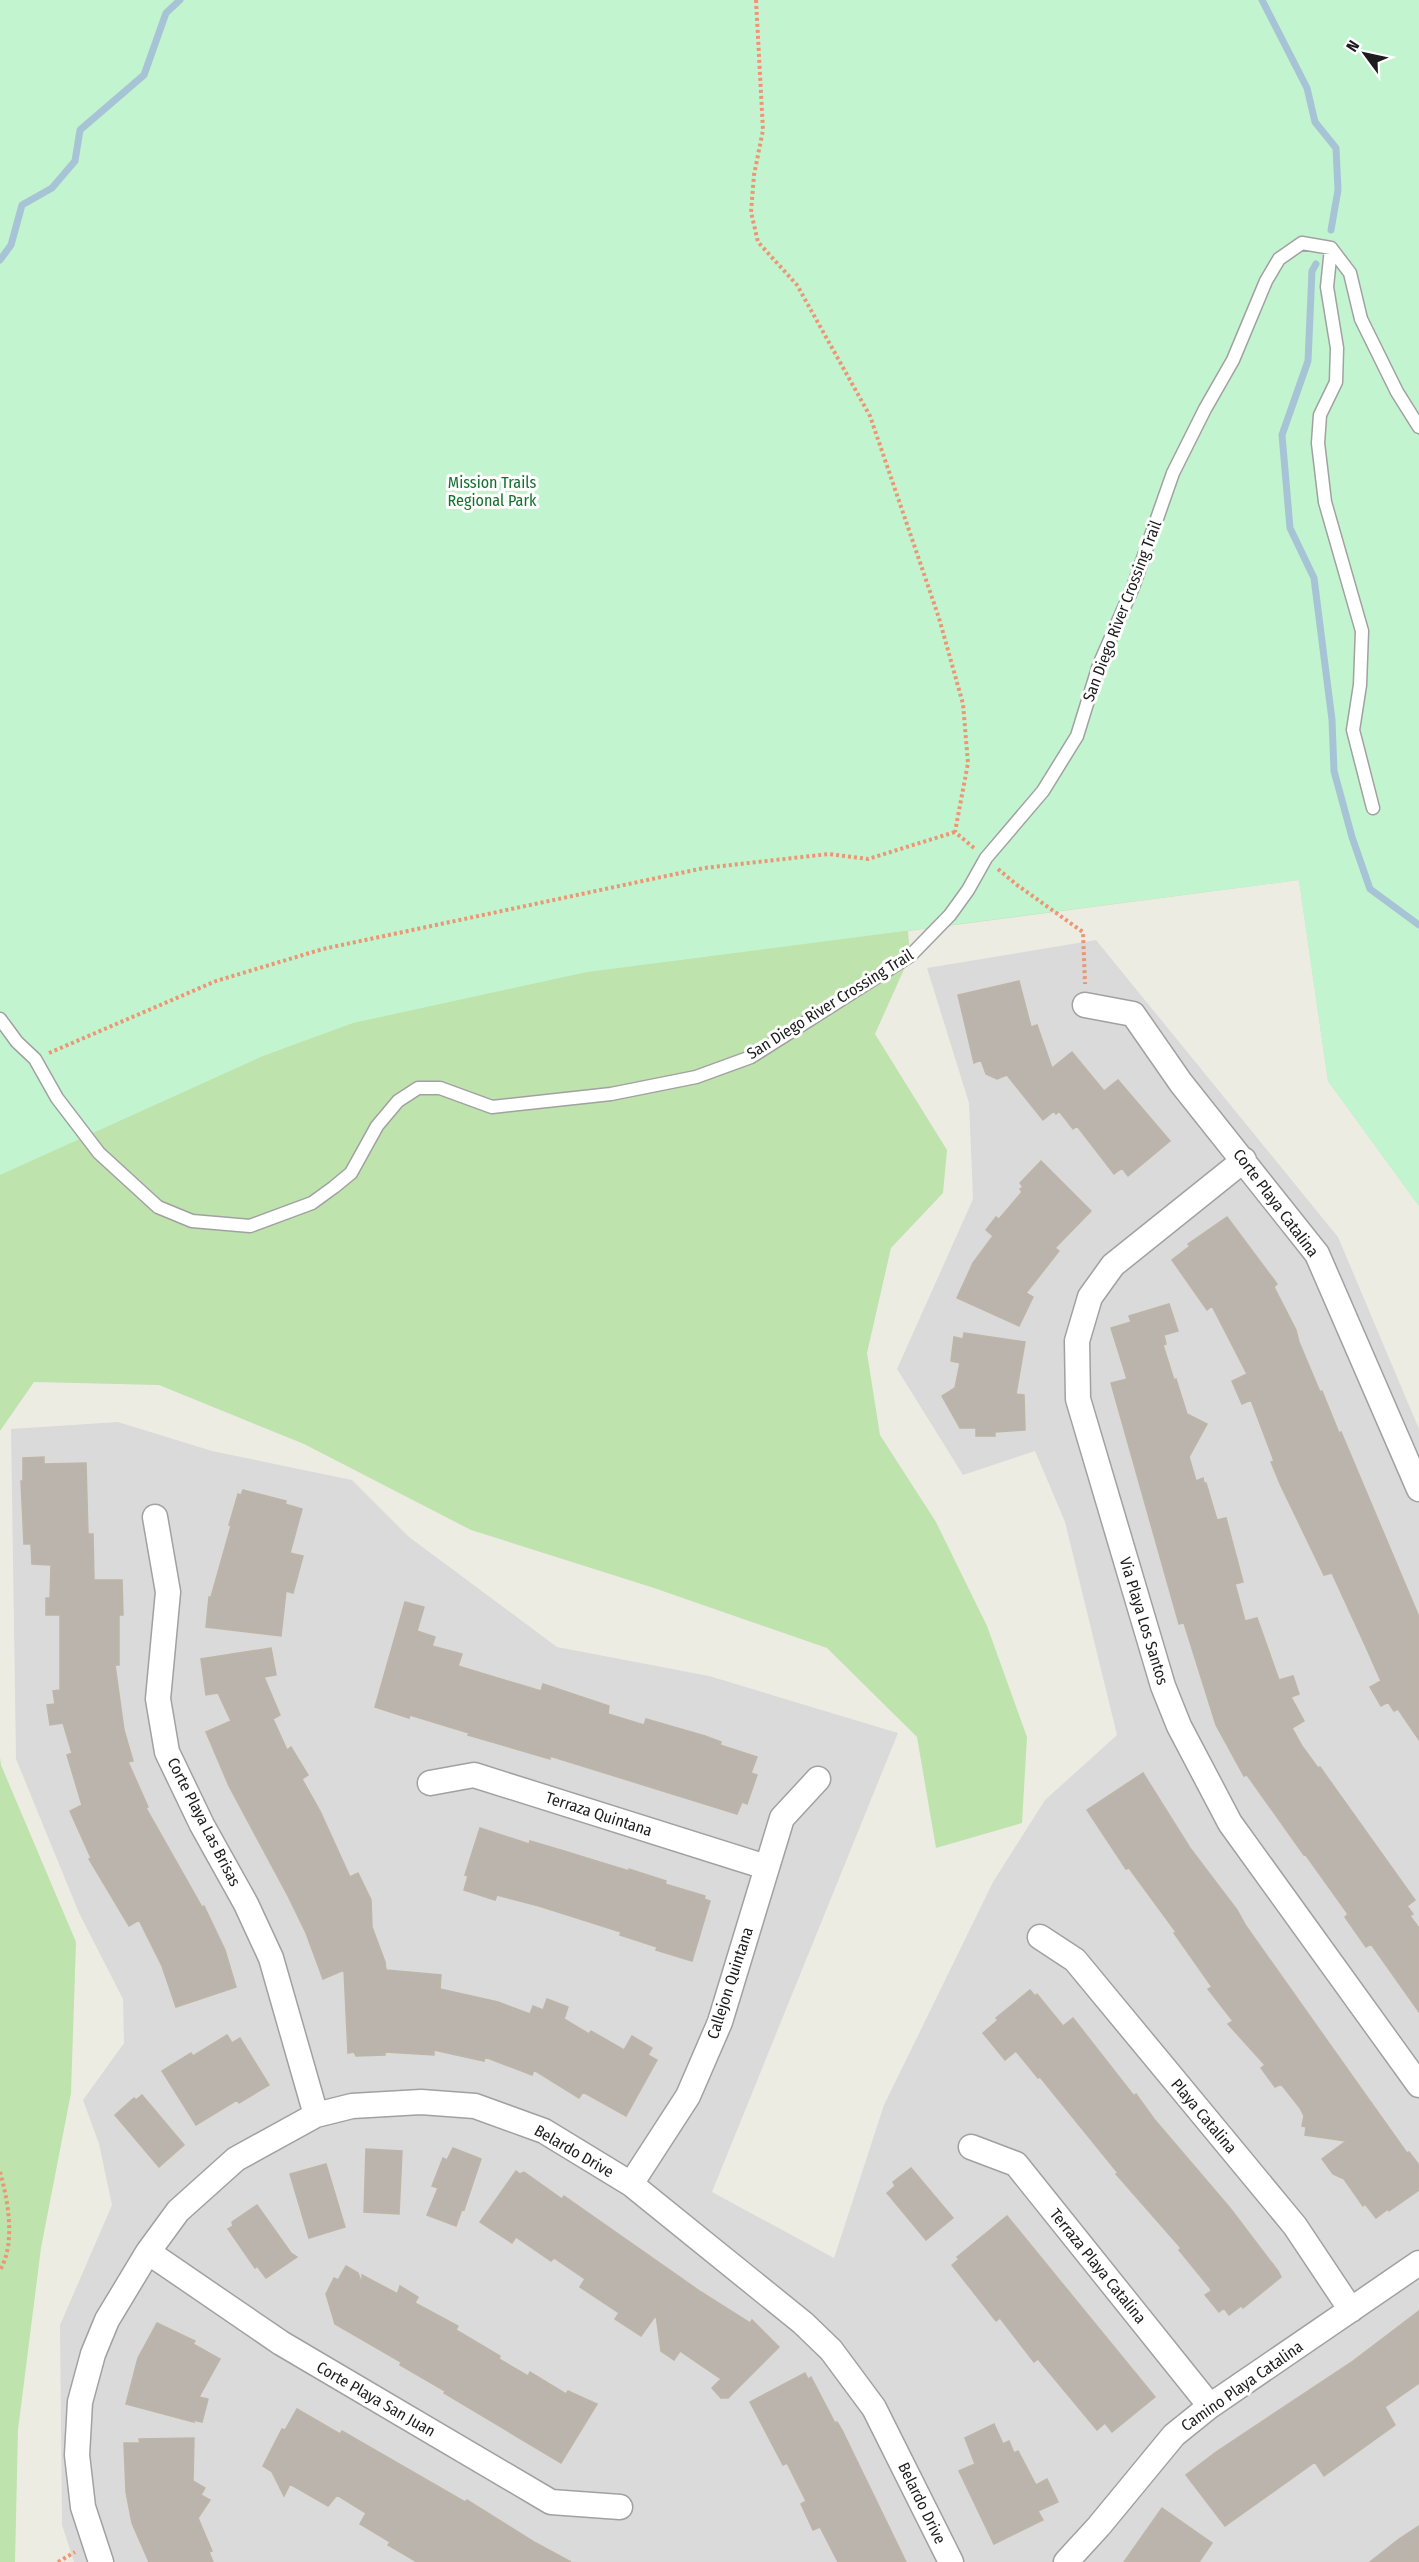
<svg xmlns="http://www.w3.org/2000/svg" width="1419" height="2562" font-family="'Fira Sans Condensed',sans-serif">
<style>
.residential{fill:#dbdada}
.grass{fill:#bee3ad}
.park{fill:#c3f4d0}
.lines{fill:none;stroke-linecap:round;stroke-linejoin:round}
.stream{stroke:#a7c4d7;stroke-width:7}
.building{fill:#bab4ad;stroke:#bdb5a7;stroke-width:1.5}
.lane-casing{stroke:#a1a1a1;stroke-width:15}
.street-casing{stroke:#a1a1a1;stroke-width:27}
.path{stroke:#ed9674;stroke-width:4;stroke-dasharray:3 3;stroke-linecap:butt}
.lane{stroke:#fff;stroke-width:12}
.street{stroke:#fff;stroke-width:24}
.labels{text-anchor:middle;dominant-baseline:central;stroke-width:6;stroke-linejoin:round;paint-order:stroke}
.park-label{font-size:16px;fill:#14712d;stroke:#fff}
.street-label{font-size:16px;fill:#1d1d1d;stroke:#fff}
</style>
<rect width="100%" height="100%" fill="#edece3"/>
<path class="residential" d="M1096,940l242,297 81,192v1133h-1345l-12,-37 -2,-200 52,-120 -13,-61 -16,-44 41,-57 -1,-44 -44,-86 -63,-154 -5,-330 107,-7 94,29 140,29 57,57 148,110 152,29 189,57 -186,459 122,66 50,-153 109,-223 52,-82 72,-65 -52,-213 -30,-71 -72,24 -66,-106 76,-170 -4,-96 -42,-135z"/>
<path class="grass" d="M0,0h1419v1206l-91,-125 -29,-201 -391,51 2,25 -35,78 72,116 -4,43 -52,55 -24,105 13,82 56,87 51,104 40,111 -5,86 -86,25 -19,-111 -90,-89 -173,-60 -183,-58 -167,-86 -145,-59 -125,-3 -34,49z
M0,1757l1,8 75,177 -5,151 -30,155 -23,182 -3,132h-15z"/>
<path class="park" d="M0,0h1419v1206l-91,-125 -29,-201 -712,92 -234,51 -90,33 -263,119z"/>
<g class="lines">
<path class="stream" d="M1262,0l45,88 8,34 21,26 2,42 -7,40
M0,260l11,-15 11,-40 30,-17 23,-27 5,-31 64,-55 22,-62 14,-13
M1316,264l-4,7 -4,90 -26,74 8,93 24,50 18,142 2,51 18,66 18,52 49,36"/>
</g>
<path class="building" d="M1019,981l12,46 6,-2 15,43 20,-16 32,39 14,-11 52,61 -42,35 -6,-8 -8,6 -37,-48 -4,3 -14,-18 -3,3 -2,-3 -11,9 -36,-45 -10,4 -11,-5 -5,-14 -7,3 -16,-68z
M1041,1161l50,50 -36,37 4,3 -33,42 7,4 -14,29 -62,-28 16,-35 20,-27 -7,-6 10,-13 3,2 23,-27 -2,-3 3,-2 -3,-4z
M1227,1217l50,67 -3,3 22,43 3,12 21,50 2,-1 17,42 2,-1 78,185v123l-21,-31 -4,2 -6,-9 -7,4 -11,-19 11,-6 -16,-36 -33,-72 -8,2 -43,-89 -10,-24 3,-1 -23,-61 -9,4 -10,-23 15,-7 -35,-68 -5,4 -35,-50 18,-14 -2,-2z
M1169,1304l9,27 -14,4 2,9 -3,1 11,35 2,-1 11,35 20,10 -18,33 7,24 7,-3 1,5h2l11,37 9,-2 17,64 -8,2 10,37 12,-3 22,62 14,-4 6,18 -8,3 13,24 -12,7 10,18 16,22 2,-1 95,133 -8,6 6,8 -3,2 9,12v84l-48,-68 -5,3 -21,-30 3,-3 -43,-60 -1,1 -57,-80 -3,1 -28,-51 -32,-102 -5,1 -68,-241 16,-4 -16,-51 20,-6 -2,-6z
M964,1333l61,9 -9,52 8,1 1,35 -30,2v4h-19v-8h-16l-18,-32 13,-8 5,-25 -9,-2 3,-24 9,2z
M44,1457v7l42,-1 2,71h5l1,46h28l1,35h-4v50h-4l9,65 9,31 -5,1 20,45 -2,1 56,99 2,-1 21,44 11,37 -60,20 -14,-41 -23,-46 -10,6 -40,-67 2,-1 -21,-47 12,-6 -15,-50 5,-2 -9,-30 -13,2 -3,-20 8,-1 -2,-13 7,-1v-75h-14v-17h4l1,-33 -19,-1 -1,-20h-7l-3,-63h2v-23z
M243,1490l43,11 -1,3 17,5 -12,44 13,3 -10,37 -7,-2 -5,45 -75,-9 3,-30h2l20,-71 -2,-1 9,-31 3,1z
M405,1602l19,5 -7,24 18,6 -3,9 30,8 -4,12 83,25 2,-7 66,22 -1,8 36,11 2,-6 59,17 16,6 -1,3 37,12 -6,16 6,2 -10,29 -5,-2 -5,12 -187,-58v3l-82,-24 1,-2 -59,-18 -1,3 -34,-11z
M271,1648l5,27 -12,2 16,38 -7,4 14,31 4,-3 17,28 -6,4 18,32 30,66 8,-4 13,27 1,27 13,35 1,8 55,5 -1,14 58,13 32,12 3,-8 10,4 4,-11 21,8 -4,12 25,15 2,-3 33,19 8,-14 20,12 -4,7 9,5 -31,56 -43,-24 -4,6 -45,-28 -2,5 -47,-18 -1,4 -50,-11v5l-49,-3v3l-29,1 -2,-4 -6,1 -4,-83 -21,9 -17,-46 -18,-37 -59,-110 -23,-54 25,-11 -13,-28 -12,2 -5,-36z
M1143,1773l47,75 47,62 9,16 119,168 42,59 2,-1 10,13v25l-30,21 -1,-2 -12,9 -11,-14 -2,2 -19,-27 -11,-5 -11,-15 24,-18 -41,-6 1,-8 -4,-1 2,-10 -4,-8 -19,-24 -6,3 -14,-19 4,-3 -37,-41 5,-3 -25,-32 4,-2 -38,-54 2,-1 -47,-64 -3,1 -39,-59z
M480,1828l49,16 1,-3 34,10 65,20v-2l37,12 -1,3 40,12 -1,3 6,2 -18,60 -36,-11 1,-3 -37,-12 1,-3 -82,-26 -42,-11 -2,5 -31,-10 4,-14 -3,-1z
M1030,1990l5,6 2,-2 26,32 10,-8 61,78 2,-2 18,25 76,89 48,63 3,6 -38,31 -2,-2 -12,9 -5,-7 -5,4 -14,-17 6,-4 -1,-3 -31,-38 2,-2 -65,-74 2,-1 -78,-96 -2,1 -22,-27 -11,9 -22,-27 15,-13 -2,-2z
M227,2035l5,8 8,-5 29,47 -30,18 -2,-3 -41,25 -34,-54 29,-18 2,3z
M142,2095l42,50 -25,22 -44,-52 19,-17 2,2z
M453,2148l28,11 -17,51 -2,-1 -6,17 -29,-11 11,-27 -6,-2 11,-28 4,2z
M366,2149l36,2 -3,63 -35,-2z
M326,2164l19,63 -36,11 -19,-64z
M911,2168l42,50 -27,22 -39,-47 8,-7 -2,-4z
M516,2171l4,3 4,-2 38,27 2,-3 137,96 49,31 2,-3 27,27 -51,51h-7l-9,-10 9,-9 -41,-28 -6,9 -13,-9 -5,-36 -15,21 -26,-17 4,-6 -39,-26 5,-8 -31,-21 -3,3 -35,-24 -4,6 -32,-21z
M257,2205l34,48 6,4 -31,21 -9,-12 -2,2 -27,-39 5,-3 -1,-4z
M1007,2216l148,181 -43,35 -7,-9 -8,7 -59,-71 -4,3 -34,-44 -4,3 -44,-56 7,-6 -2,-2z
M346,2266l12,7 4,11v-9l34,18v5l4,-12 18,11 -3,6 43,23 -2,4 44,26 -1,3 29,17 2,-4 36,22 2,-3 29,13 -36,59 -117,-70 1,-2 -45,-26 1,-3 -66,-38 -9,-30 8,-16 4,2z
M1419,2311v72l-34,24 10,18 -71,51 -9,-14 -90,64 -39,-51 30,-23 137,-91z
M157,2323l38,18 -2,3 27,15 -21,38 9,2 -6,23 -9,-2 1,2 -68,-18 12,-46z
M805,2373l3,6 3,-2 24,46 2,-1 5,8 64,132h-68l-18,-35 -7,3 -12,-26 5,-3 -19,-38 -4,2 -33,-63z
M297,2409l43,25 2,-3 123,71 2,-2 67,42 37,20h-154l-29,-17 2,-3 -30,-18 6,-11 -29,-18 -9,11 -38,-22 -6,12 -12,-24 -9,-6 19,-37 3,1z
M994,2424l9,20 6,-3 5,12 4,-2 18,34 11,-6 11,23 -20,9 5,9 -49,24 -35,-73 16,-7 -10,-26z
M194,2438l-1,43 12,7 -4,7 9,5 -12,18 14,33 -3,1 4,10h-64l-17,-39 -6,-31 -2,-49h16l-1,-4z
M1162,2508l50,35 -13,19h-75z
M1419,2526v36h-49l29,-23z"/>
<g class="lines">
<defs>
<path id="lane" d="M1331,248l-4,39 10,61 -1,34 -16,33 -2,28 7,59 37,129 -2,54 -7,45 20,78
M0,1019l17,23 18,17 22,39 42,55 59,54 34,14 58,5 62,-23 22,-16 17,-14 26,-47 21,-25 20,-13h22l52,19 119,-13 85,-17 55,-20 159,-101 40,-41 18,-25 18,-32 57,-67 34,-55 22,-71 34,-78 40,-114 32,-64 28,-49 33,-79 13,-22 23,-16 29,5 19,25 11,46 36,73 22,35"/>
<path id="street" d="M1085,1005l48,9 48,69 136,171 102,235
M1244,1160l-131,105 -23,32 -13,44 1,58 85,287 16,40 51,97 189,262
M155,1517l13,75 -10,107 9,53 35,73 44,79 25,54 45,157
M430,1783l44,-8 292,92
M1040,1937l35,23 220,266 56,84
M971,2147l45,17 194,242
M631,2184l57,-88 32,-74 62,-204 36,-39
M148,2252l133,91 270,159 69,5
M101,2562l-18,-55 -6,-52 3,-53 13,-48 14,-34 41,-68 30,-41 58,-52 80,-44 36,-9 69,-4 54,4 69,25 87,53 172,139 28,27 43,58 77,154
M1066,2562l33,-36 75,-91 36,-29 209,-143"/>
</defs>
<use href="#lane" class="lane-casing"/>
<use href="#street" class="street-casing"/>
<path class="path" d="M756,0l7,130 -9,45 -3,37 7,30 39,43 73,131 69,202 24,86 5,59 -13,69 19,16
M998,869l19,16 66,47 2,52
M49,1053l167,-72 107,-32 381,-81 125,-14 39,5 87,-27
M0,2172c8,28 16,71 0,98
M58,2562l17,-10"/>
<use href="#lane" class="lane"/>
<use href="#street" class="street"/>
</g>
<g class="labels">
<g class="park-label">
<text x="492" y="482">Mission Trails<tspan x="492" dy="18">Regional Park</tspan></text>
</g>
<g class="street-label">
<text transform="translate(1122 611) rotate(-69)">San Diego River Crossing Trail</text>
<text transform="translate(830 1004) rotate(-32)">San Diego River Crossing Trail</text>
<text transform="translate(1276 1203) rotate(53)">Corte Playa Catalina</text>
<text transform="translate(1144 1621) rotate(73)">Via Playa Los Santos</text>
<text transform="translate(599 1814) rotate(18)">Terraza Quintana</text>
<text transform="translate(204 1822) rotate(63)">Corte Playa Las Brisas</text>
<text transform="translate(730 1983) rotate(-72)">Callejon Quintana</text>
<text transform="translate(1204 2116) rotate(50)">Playa Catalina</text>
<text transform="translate(574 2151) rotate(30)">Belardo Drive</text>
<text transform="translate(1098 2266) rotate(51)">Terraza Playa Catalina</text>
<text transform="translate(1242 2386) rotate(-35)">Camino Playa Catalina</text>
<text transform="translate(376 2399) rotate(30)">Corte Playa San Juan</text>
<text transform="translate(922 2503) rotate(64)">Belardo Drive</text>
</g>
</g>
<g transform="translate(1365 54) rotate(303)" stroke="#ffffff" stroke-width="4.5" paint-order="stroke">
<path d="M0-4.5L10 22L0 15L-10 22Z" fill="#1d1d1d"/>
<text y="-9" font-size="16" font-weight="bold" text-anchor="middle" fill="#1d1d1d">N</text>
</g>
</svg>
